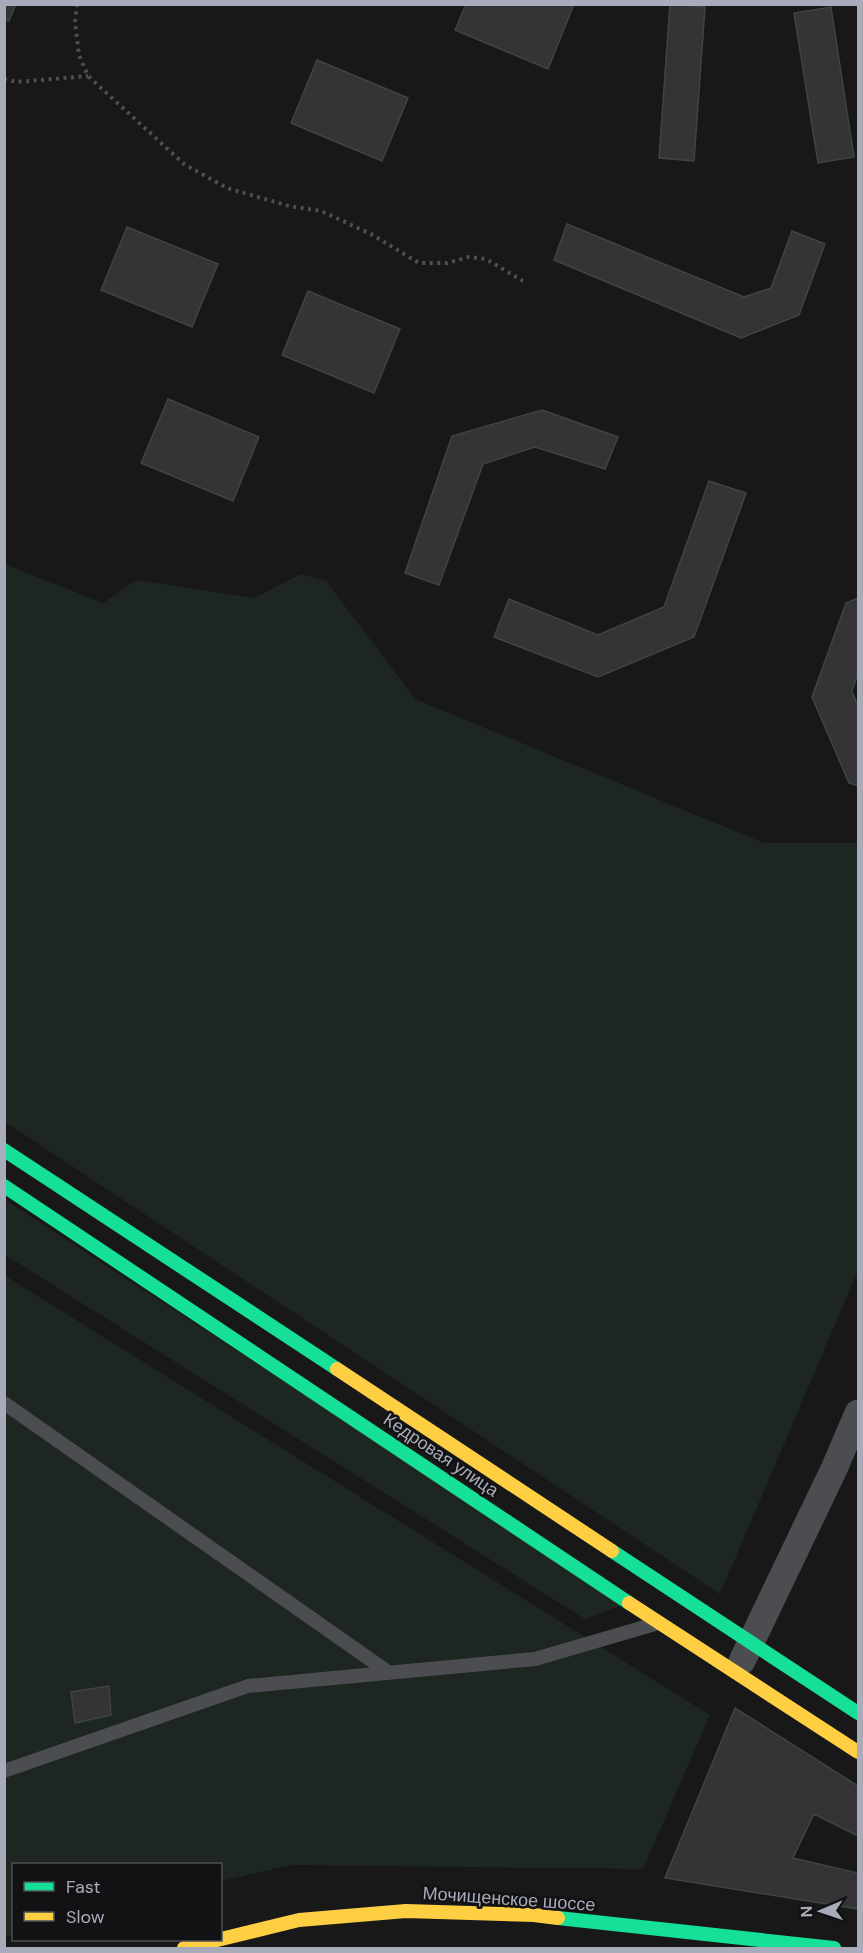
<svg xmlns="http://www.w3.org/2000/svg" width="863" height="1953" font-family="'DM Sans',sans-serif">
<style>
.green{fill:#1d2620}
.building{fill:#343436;stroke:#414244;stroke-width:1.5}
.lines{fill:none;stroke-linecap:round;stroke-linejoin:round}
.path{stroke:#4e4e53;stroke-width:4;stroke-dasharray:3 4.5;stroke-linecap:butt}
.lane{stroke:#4c4d51;stroke-width:14}
.street{stroke:#4c4d51;stroke-width:27}
.fast{stroke:#16e098;stroke-width:14}
.slow{stroke:#ffcf43;stroke-width:14}
.labels{text-anchor:middle;dominant-baseline:central;stroke-width:5;stroke-linejoin:round;paint-order:stroke}
.street-label{font-size:18px;fill:#a8acba;stroke:#121214}
</style>
<rect width="100%" height="100%" fill="#181818"/>
<path class="green" d="M5,564l98,39 33,-23 118,18 47,-24 25,7 89,118 349,144h94v428l-138,323 -715,-472z
M4,1199l621,405 -40,15 -580,-364z
M4,1275l706,440 -67,154 -351,-4 -71,16 -1,-17h-206l-1,70 -8,4z"/>
<path class="building" d="M4,4h12l-7,17 -5,-1z
M466,4h108l-26,65 -93,-39z
M670,4l35,3 -11,154 -35,-3z
M831,7l23,150 -36,6 -24,-150z
M317,60l91,38 -26,63 -91,-38z
M567,224l177,73 27,-9 21,-57 33,13 -26,71 -58,23 -187,-78z
M127,227l91,37 -26,63 -91,-37z
M308,291l92,38 -26,64 -92,-38z
M168,399l91,38 -26,64 -92,-38z
M542,410l76,27 -13,32 -70,-22 -52,17 -44,121 -34,-12 47,-137z
M709,481l37,12 -52,144 -96,40 -104,-40 15,-38 89,36 66,-28z
M858,598v75l-6,18 6,16v79l-9,-3 -37,-86 34,-94z
M109,1686l2,29 -36,8 -4,-31z
M735,1708l123,78v50l-44,-22 -21,44 65,15v36l-193,-31z"/>
<g class="lines">
<path class="path" d="M77,4l-2,18 4,33 9,21 96,88 43,24 62,18 32,5 50,23 48,29h28l22,-6 17,2 37,22
M4,79l13,3 71,-6"/>
<path class="lane" d="M4,1403l384,269
M4,1771l244,-85 287,-27 120,-35"/>
<path class="street" d="M742,1661l92,-192 24,-56"/>
<path class="fast" d="M4,1150l333,219
M4,1186l625,417
M612,1551l246,162
M558,1918l276,30"/>
<path class="slow" d="M337,1369l275,182
M629,1603l229,149
M184,1948l115,-28 107,-9 128,4 24,3"/>
</g>
<g class="labels">
<g class="street-label">
<text transform="translate(441 1455) rotate(34)">Кедровая улица</text>
<text transform="translate(509 1899) rotate(4)">Мочищенское шоссе</text>
</g>
</g>
<rect width="863" height="1953" fill="none" stroke="#a8acba" stroke-width="12"/>
<rect x="12" y="1863" width="210" height="78" fill="#121214" stroke="#4e5056" stroke-width="1.5"/>
<rect x="24" y="1882" width="30" height="9" fill="#16e098" stroke="#4e5056" stroke-width="1.5"/>
<text x="66" y="1893" font-size="18" fill="#a8acba">Fast</text>
<rect x="24" y="1912" width="30" height="9" fill="#ffcf43" stroke="#4e5056" stroke-width="1.5"/>
<text x="66" y="1923" font-size="18" fill="#a8acba">Slow</text>
<g transform="translate(821 1911) rotate(268)" stroke="#121214" stroke-width="4.5" paint-order="stroke">
<path d="M0-4.5L10 22L0 15L-10 22Z" fill="#a8acba"/>
<text y="-9" font-size="16" font-weight="bold" text-anchor="middle" fill="#a8acba">N</text>
</g>
</svg>
